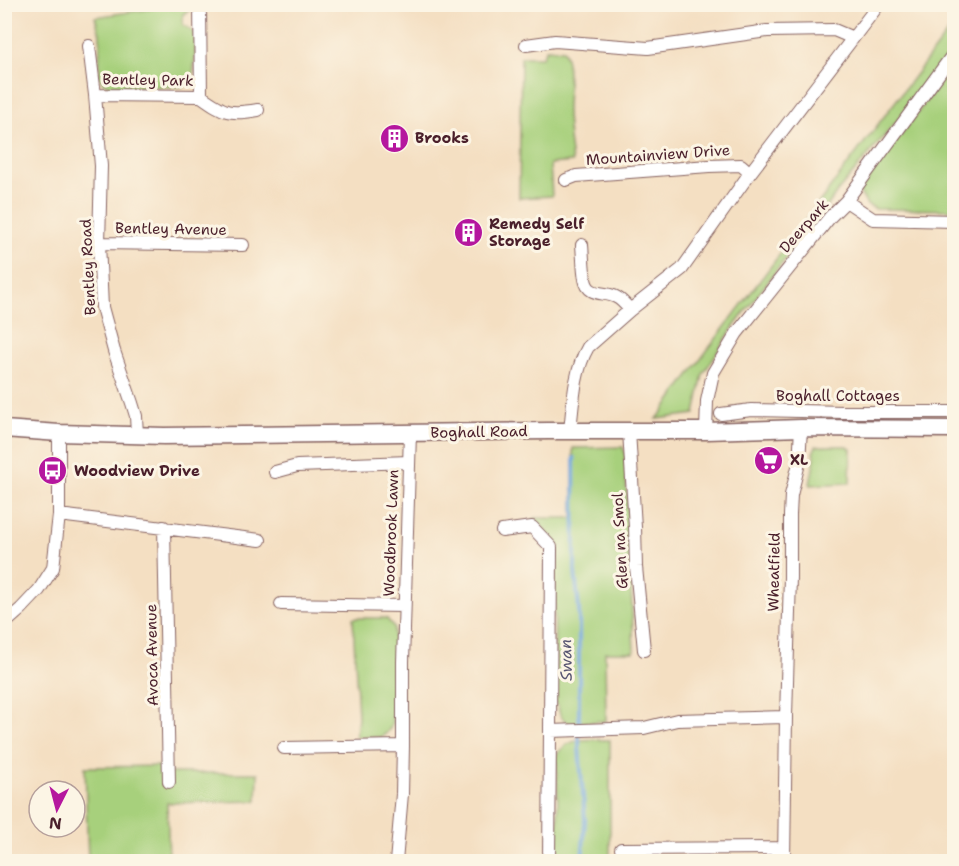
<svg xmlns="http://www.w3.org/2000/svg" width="959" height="866" font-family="'Shantell Sans',sans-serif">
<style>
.green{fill:#a7d07b;stroke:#787853;stroke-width:1.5}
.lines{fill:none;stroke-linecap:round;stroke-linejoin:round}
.stream{stroke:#6ea5dc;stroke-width:4}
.street-casing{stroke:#866260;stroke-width:14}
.secondary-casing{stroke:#866260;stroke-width:19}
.street{stroke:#fff;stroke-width:12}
.secondary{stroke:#fff;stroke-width:16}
.labels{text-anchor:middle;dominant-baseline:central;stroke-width:6;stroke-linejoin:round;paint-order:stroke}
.street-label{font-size:15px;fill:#4a1f2b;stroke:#fcf5e5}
.poi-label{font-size:15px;font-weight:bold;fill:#4a1f2b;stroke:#fcf5e5;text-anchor:start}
.water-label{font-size:16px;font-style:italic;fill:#585572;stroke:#fcf5e5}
</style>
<rect width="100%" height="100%" fill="#fcf5e5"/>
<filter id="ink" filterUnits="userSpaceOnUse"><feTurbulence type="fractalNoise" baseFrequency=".0167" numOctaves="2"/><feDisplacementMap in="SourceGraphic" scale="12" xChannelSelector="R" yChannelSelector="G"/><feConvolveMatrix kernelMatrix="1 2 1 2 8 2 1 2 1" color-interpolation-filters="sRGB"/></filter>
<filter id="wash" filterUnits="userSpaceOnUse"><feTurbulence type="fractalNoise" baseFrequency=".008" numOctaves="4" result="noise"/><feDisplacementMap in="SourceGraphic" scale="24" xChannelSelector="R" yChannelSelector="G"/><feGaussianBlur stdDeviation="1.35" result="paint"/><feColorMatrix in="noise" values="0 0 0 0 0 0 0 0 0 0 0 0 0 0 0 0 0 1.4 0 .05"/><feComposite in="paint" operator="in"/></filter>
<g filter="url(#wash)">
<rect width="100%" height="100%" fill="#f4dfc2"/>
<path class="green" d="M176,5h14v5l-7,4v11c4,2 9,4 11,9 3,8 0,41 -3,49l-10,4 -71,-1 -7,-3 -4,-6 1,-43 -5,-17z
M954,24v22l-8,17 -109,129 -12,18 -50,62 -42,56 -30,46 -8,40 -38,5 49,-67z
M546,49l17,1c8,13 4,44 4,60 0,17 3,35 5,52l-22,2 2,32 -33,2 2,-141h21z
M954,64v146l-78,-1 -9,-4 -8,-14z
M816,446h31l4,3 -1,34 -40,2 5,-28 -2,-4z
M623,447l2,7 9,198h-29l1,69 -36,2c-9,-3 -11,-9 -12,-17l-3,-2 -1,-154c-4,-13 -7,-21 -19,-27l-1,-5h39v-70z
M353,618h30l4,1 7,8 -2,96c-1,6 -6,12 -12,14h-24l2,-20z
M610,740v121h-54l2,-41 -1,-65c12,-20 33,-15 53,-15z
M168,766l1,7h89l-1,28 -90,2 2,58h-81l-3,-94z"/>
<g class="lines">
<path class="stream" d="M574,458l1,114 4,37v138l6,73 -3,42"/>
</g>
</g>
<g filter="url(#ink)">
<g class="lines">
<defs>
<path id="street" d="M526,45l29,-4 93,7 119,-17 67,-1 19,8
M89,46l6,49 6,71 -2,77 3,64 12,44 18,52 4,13 1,19
M95,95l106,1 -1,-92
M201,96c24,17 28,19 57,14
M566,180l10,-4 133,-10 32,-1 9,8
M846,201l27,18 81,2
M99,243l144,2
M582,245c1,11 1,23 3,34 3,18 19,12 31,18 6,3 10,8 14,13
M721,414l30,-4 93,2h110
M570,431c3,-27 4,-60 18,-84l42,-37 52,-41 68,-96 129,-169
M629,431l6,96 1,40 8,83
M706,431l1,-30 6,-28 24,-40 93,-116 16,-16 108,-148
M275,472l22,-6 112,-4
M59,515l201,25
M164,527l5,255
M502,531l30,-4 19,20 -1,184
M281,604l123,2
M4,624l17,-15 18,-19 14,-22 6,-53v-82
M284,748l119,-2
M621,849l163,-1
M396,862l6,-68 1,-48v-84l7,-229
M549,862l1,-131 94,-3 33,-8 109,-3
M784,862l2,-145 4,-140v-62l1,-20 8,-32 2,-35"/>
<path id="secondary" d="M4,429l55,4 105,3 385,-5h157l95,-3 153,1"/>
</defs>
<use href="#street" class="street-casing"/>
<use href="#secondary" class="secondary-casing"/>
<use href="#street" class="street"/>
<use href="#secondary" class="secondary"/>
</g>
</g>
<defs>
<symbol id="building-disc" viewBox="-11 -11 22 22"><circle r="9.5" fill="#b5179e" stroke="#fcf5e5"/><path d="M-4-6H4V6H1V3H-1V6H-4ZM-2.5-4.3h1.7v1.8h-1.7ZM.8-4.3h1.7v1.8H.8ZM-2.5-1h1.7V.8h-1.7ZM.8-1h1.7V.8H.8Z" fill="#fff"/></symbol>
<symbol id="supermarket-disc" viewBox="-11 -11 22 22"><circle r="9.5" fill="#b5179e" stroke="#fcf5e5"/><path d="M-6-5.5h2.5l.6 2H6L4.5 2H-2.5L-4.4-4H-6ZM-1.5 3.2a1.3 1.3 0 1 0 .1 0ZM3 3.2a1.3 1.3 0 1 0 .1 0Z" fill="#fff"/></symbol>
<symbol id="bus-disc" viewBox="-11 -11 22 22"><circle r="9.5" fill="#b5179e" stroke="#fcf5e5"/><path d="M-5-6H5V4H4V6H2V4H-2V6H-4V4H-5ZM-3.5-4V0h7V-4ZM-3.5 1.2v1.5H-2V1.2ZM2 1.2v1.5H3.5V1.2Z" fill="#fff"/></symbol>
</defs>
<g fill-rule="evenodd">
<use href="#building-disc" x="378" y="122" width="33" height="33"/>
<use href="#building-disc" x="452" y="216" width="33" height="33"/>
<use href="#supermarket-disc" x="752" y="444" width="33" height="33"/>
<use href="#bus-disc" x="36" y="454" width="33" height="33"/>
</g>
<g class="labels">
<g class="street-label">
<text transform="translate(148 80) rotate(1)">Bentley Park</text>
<text transform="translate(658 155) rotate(-4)">Mountainview Drive</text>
<text transform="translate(804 226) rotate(-49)">Deerpark</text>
<text transform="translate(171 229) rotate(1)">Bentley Avenue</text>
<text transform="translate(88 267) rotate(-93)">Bentley Road</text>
<text x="838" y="396">Boghall Cottages</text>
<text transform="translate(479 432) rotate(-1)">Boghall Road</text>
<text transform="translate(391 533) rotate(-88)">Woodbrook Lawn</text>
<text transform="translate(620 541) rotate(-93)">Glen na Smol</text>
<text transform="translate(774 572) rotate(-89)">Wheatfield</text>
<text transform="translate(152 655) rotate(-91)">Avoca Avenue</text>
</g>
<g class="poi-label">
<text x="415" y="138">Brooks</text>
<text x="489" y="224">Remedy Self<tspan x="489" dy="17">Storage</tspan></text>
<text x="790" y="460">XL</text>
<text x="74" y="471">Woodview Drive</text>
</g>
<g class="water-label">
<text transform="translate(566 660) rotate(-91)">Swan</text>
</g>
</g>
<rect width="959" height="866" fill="none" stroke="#fcf5e5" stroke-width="24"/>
<g transform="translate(57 809) rotate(186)"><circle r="28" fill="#fcf5e5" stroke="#b59f9b" stroke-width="1.5"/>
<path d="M0-4.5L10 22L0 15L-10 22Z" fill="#b5179e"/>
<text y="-9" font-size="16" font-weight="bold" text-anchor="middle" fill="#4a1f2b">N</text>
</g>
</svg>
